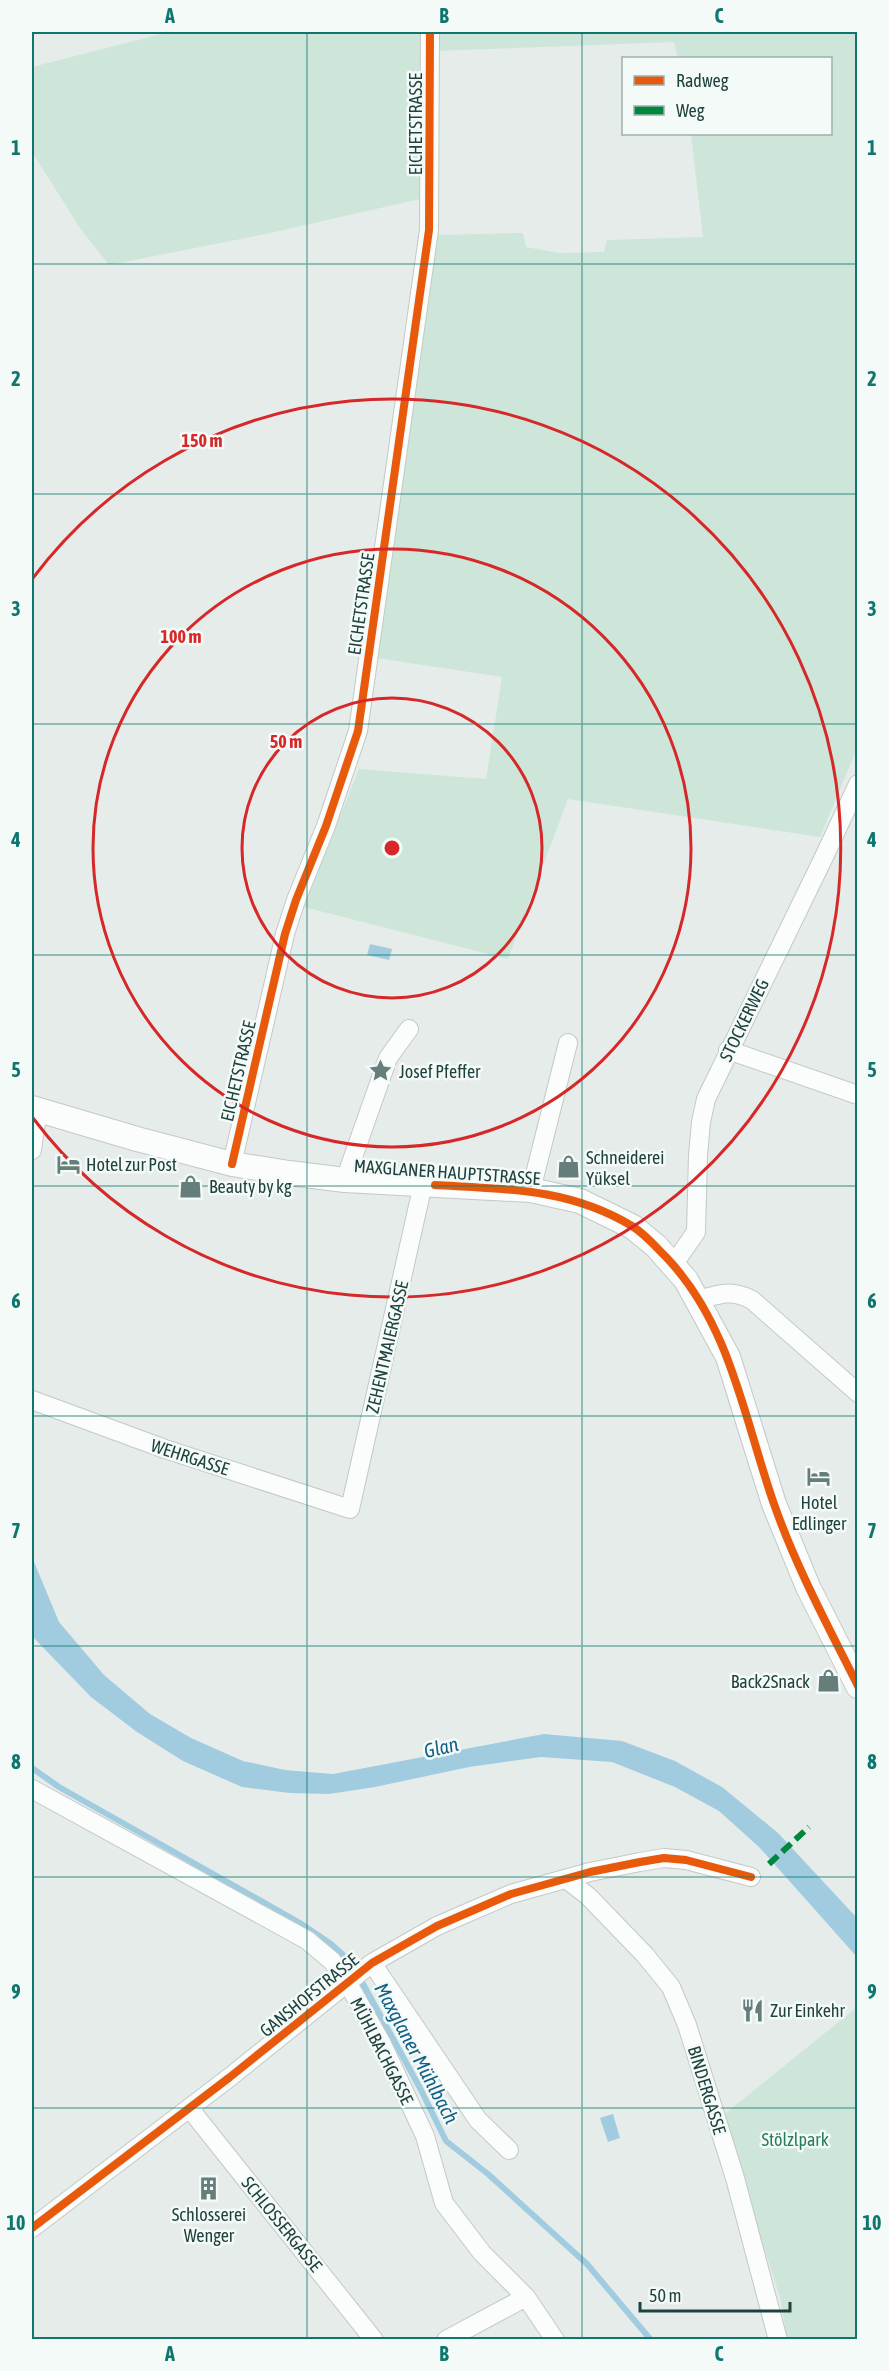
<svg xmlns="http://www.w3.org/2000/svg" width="889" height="2371" font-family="'Asap Condensed',sans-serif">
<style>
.green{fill:#cde6d9}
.water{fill:#a1ccdf}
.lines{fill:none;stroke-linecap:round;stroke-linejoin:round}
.stream{stroke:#a1ccdf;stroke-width:6}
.minor-casing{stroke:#c3c9c7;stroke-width:20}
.tertiary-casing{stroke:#c3c9c7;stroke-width:26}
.minor{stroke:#fbfcfc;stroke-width:18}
.tertiary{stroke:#fbfcfc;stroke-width:24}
.quiet{stroke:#00873e;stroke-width:6;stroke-dasharray:12 6;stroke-linecap:butt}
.cycleway-casing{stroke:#f4faf8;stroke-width:11}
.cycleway{stroke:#e8590c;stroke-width:8}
.grid{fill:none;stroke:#0f766e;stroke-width:1.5;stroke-opacity:0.55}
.ring{fill:none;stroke:#d62828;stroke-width:3}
.labels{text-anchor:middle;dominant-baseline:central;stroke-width:5;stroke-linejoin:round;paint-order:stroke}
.street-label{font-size:18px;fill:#20423f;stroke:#f4faf8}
.poi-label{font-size:18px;fill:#20423f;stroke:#f4faf8;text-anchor:start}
.park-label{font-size:18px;fill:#257f55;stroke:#f4faf8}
.water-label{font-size:20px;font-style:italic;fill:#126186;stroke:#f4faf8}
.centre{fill:#d62828;stroke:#f4faf8;stroke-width:3}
.ring-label{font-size:18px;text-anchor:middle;font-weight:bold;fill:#d62828;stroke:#f4faf8;stroke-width:5;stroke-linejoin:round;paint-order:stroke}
.neatline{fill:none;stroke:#0f766e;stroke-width:2}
.grid-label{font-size:20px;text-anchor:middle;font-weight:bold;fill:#0f766e}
</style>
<rect width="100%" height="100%" fill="#e6ecea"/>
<path class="green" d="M169,32h254l1,166 -158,36 -157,31 -29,-37 -48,-76v-85z
M435,32h422l1,714 -38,91 -252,-38 -60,160 -204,-52 55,-138 127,10 16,-102 -125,-19 59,-423 87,-2 3,14 33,6 45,-1 3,-12 96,-3 -12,-103h139v-76h-152l-4,-16 -239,9z
M857,2007v332h-70l-7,-42 -59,-180z"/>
<path class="water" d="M370,944l22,5 -3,11 -22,-5z
M32,1557l27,65 45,53 46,39 41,24 52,23 42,9 48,4 211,-40 78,7 53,20 47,26 56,46 79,85v39l-98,-110 -40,-36 -44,-24 -63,-25 -71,-5 -72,10 -94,20 -46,7 -39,-1 -48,-6 -59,-26 -46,-29 -46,-35 -59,-61z
M613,2114l7,24 -12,4 -8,-24z"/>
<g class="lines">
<path class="stream" d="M32,1768l27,19 241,136 31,21 20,18 69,126 26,53 42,33 99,90 64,76"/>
<defs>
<path id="minor" d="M728,1050l130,45
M32,1150l3,-23 5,-16
M232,1164l53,-230 11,-34 30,-74 32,-95 71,-501 1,-198
M345,1180l43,-122 21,-29
M531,1190l37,-147
M673,1265l23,-33 2,-77 3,-33 5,-23 117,-240 35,-75
M698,1300c22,-6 33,-11 54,0l106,93
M32,1400l133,49 185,60 73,-325
M32,1789l275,151 25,21 15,21 35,62 43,92 19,67 38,50 44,44 29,43
M566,1879l22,17 57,59 26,32 16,38 48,153 43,162
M372,1963l106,157 31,30
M190,2109l184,231
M32,2228l198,-151 142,-114 65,-37 74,-32 79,-22 50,-10 24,-4 22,2 65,17
M446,2340l80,-43"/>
<path id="tertiary" d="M32,1108l105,31 95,25 57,9 56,7 186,10 49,11 53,26 23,19 30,34 42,77 46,147 34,83 50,99"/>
</defs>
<use href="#minor" class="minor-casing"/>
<use href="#tertiary" class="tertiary-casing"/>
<use href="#minor" class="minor"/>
<use href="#tertiary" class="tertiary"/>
<path class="quiet" d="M769,1864l40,-37"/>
<defs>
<path id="cycleway" d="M232,1164l53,-230 11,-34 30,-74 32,-95 71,-501 1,-198
M435,1185c71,4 134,3 197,41 13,8 24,21 34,31 65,68 78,162 108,247 22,63 54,122 84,182
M32,2228l198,-151 142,-114 65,-37 74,-32 79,-22 50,-10 24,-4 22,2 65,17"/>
</defs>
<use href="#cycleway" class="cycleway-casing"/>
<use href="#cycleway" class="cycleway"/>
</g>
<path class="grid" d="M307,32v2308M582,32v2308M32,264h826M32,494h826M32,724h826M32,955h826M32,1186h826M32,1416h826M32,1646h826M32,1877h826M32,2108h826"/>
<g class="ring">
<circle cx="392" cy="848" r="150"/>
<circle cx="392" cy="848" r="299"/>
<path d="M33 578A449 449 0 1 1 33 1118"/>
</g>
<defs>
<symbol id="sight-bare" viewBox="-9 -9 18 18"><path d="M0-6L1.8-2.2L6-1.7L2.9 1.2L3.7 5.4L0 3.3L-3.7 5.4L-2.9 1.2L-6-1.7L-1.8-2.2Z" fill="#657e7b" stroke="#f4faf8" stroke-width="2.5" paint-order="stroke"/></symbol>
<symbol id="hotel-bare" viewBox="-9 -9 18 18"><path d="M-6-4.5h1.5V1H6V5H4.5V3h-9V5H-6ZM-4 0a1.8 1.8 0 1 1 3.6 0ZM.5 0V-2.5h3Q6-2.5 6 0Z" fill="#657e7b" stroke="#f4faf8" stroke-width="2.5" paint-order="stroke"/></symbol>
<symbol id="shop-bare" viewBox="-9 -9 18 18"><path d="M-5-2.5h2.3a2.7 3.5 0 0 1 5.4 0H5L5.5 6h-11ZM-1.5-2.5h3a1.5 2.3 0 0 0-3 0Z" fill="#657e7b" stroke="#f4faf8" stroke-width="2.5" paint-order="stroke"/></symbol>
<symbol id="restaurant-bare" viewBox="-9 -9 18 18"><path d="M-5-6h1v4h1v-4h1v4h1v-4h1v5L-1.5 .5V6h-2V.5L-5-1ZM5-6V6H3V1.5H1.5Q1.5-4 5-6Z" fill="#657e7b" stroke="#f4faf8" stroke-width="2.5" paint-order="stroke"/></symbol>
<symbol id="building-bare" viewBox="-9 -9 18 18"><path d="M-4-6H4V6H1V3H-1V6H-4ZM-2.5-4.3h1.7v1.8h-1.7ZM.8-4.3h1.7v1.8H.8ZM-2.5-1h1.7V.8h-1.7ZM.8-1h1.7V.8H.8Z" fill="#657e7b" stroke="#f4faf8" stroke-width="2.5" paint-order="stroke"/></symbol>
</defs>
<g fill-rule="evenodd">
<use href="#sight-bare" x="364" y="1054" width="33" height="33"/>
<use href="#hotel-bare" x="52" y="1148" width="33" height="33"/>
<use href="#shop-bare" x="552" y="1150" width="33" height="33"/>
<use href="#shop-bare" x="174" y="1170" width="33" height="33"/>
<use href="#hotel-bare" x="802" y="1460" width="33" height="33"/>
<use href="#shop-bare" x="812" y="1664" width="33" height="33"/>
<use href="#restaurant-bare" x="736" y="1994" width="33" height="33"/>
<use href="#building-bare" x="192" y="2172" width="33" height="33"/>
</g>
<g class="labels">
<g class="street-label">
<text transform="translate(415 124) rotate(-90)">EICHETSTRASSE</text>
<text transform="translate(361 604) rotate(-82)">EICHETSTRASSE</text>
<text transform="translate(744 1020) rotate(-64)">STOCKERWEG</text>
<text transform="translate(238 1071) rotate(-77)">EICHETSTRASSE</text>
<text transform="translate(447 1172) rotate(4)">MAXGLANER HAUPTSTRASSE</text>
<text transform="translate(387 1347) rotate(-77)">ZEHENTMAIERGASSE</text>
<text transform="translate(190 1457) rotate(18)">WEHRGASSE</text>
<text transform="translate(309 1995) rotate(-39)">GANSHOFSTRASSE</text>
<text transform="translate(382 2051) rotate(63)">MÜHLBACHGASSE</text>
<text transform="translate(707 2090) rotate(73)">BINDERGASSE</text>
<text transform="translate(282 2224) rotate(51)">SCHLOSSERGASSE</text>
</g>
<g class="poi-label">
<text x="399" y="1071">Josef Pfeffer</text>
<text x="586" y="1157">Schneiderei<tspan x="586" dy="21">Yüksel</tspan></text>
<text x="86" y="1164">Hotel zur Post</text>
<text x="209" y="1186">Beauty by kg</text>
<text x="819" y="1502" text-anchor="middle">Hotel<tspan x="819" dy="21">Edlinger</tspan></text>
<text x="810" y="1681" text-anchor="end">Back2Snack</text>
<text x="770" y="2010">Zur Einkehr</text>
<text x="209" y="2214" text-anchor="middle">Schlosserei<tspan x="209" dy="21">Wenger</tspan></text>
</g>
<g class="park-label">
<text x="795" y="2139">Stölzlpark</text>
</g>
<g class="water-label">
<text transform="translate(441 1747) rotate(-13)">Glan</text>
<text transform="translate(417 2053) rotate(62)">Maxglaner Mühlbach</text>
</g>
</g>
<circle cx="392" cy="848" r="9" class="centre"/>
<g class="ring-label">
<text x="202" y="447">150 m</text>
<text x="181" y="643">100 m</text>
<text x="286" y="748">50 m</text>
</g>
<rect width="889" height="2371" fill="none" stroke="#f4faf8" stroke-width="66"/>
<rect x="622" y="57" width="210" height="78" fill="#f4faf8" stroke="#9fb0ae" stroke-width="1.5"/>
<rect x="634" y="76" width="30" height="9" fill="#e8590c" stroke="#9fb0ae" stroke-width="1.5"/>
<text x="676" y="87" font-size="18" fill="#20423f">Radweg</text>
<rect x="634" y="106" width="30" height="9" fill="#00873e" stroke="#9fb0ae" stroke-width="1.5"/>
<text x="676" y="117" font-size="18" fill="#20423f">Weg</text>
<path d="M640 2302v9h150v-9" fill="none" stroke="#20423f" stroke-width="3"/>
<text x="649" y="2302" font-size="18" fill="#20423f" stroke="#f4faf8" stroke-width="4.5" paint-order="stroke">50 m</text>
<rect x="33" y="33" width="823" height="2305" class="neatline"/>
<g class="grid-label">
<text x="170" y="23">A</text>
<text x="444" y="23">B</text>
<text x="719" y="23">C</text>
<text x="16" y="155">1</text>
<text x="872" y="155">1</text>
<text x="16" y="386">2</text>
<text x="872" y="386">2</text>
<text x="16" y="616">3</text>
<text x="872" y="616">3</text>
<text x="16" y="847">4</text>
<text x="872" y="847">4</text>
<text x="16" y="1077">5</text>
<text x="872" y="1077">5</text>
<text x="16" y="1308">6</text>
<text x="872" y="1308">6</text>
<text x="16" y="1538">7</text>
<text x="872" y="1538">7</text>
<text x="16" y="1769">8</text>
<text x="872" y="1769">8</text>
<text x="16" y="1999">9</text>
<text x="872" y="1999">9</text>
<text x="16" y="2230">10</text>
<text x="872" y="2230">10</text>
<text x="170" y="2361">A</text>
<text x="444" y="2361">B</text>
<text x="719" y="2361">C</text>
</g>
</svg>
